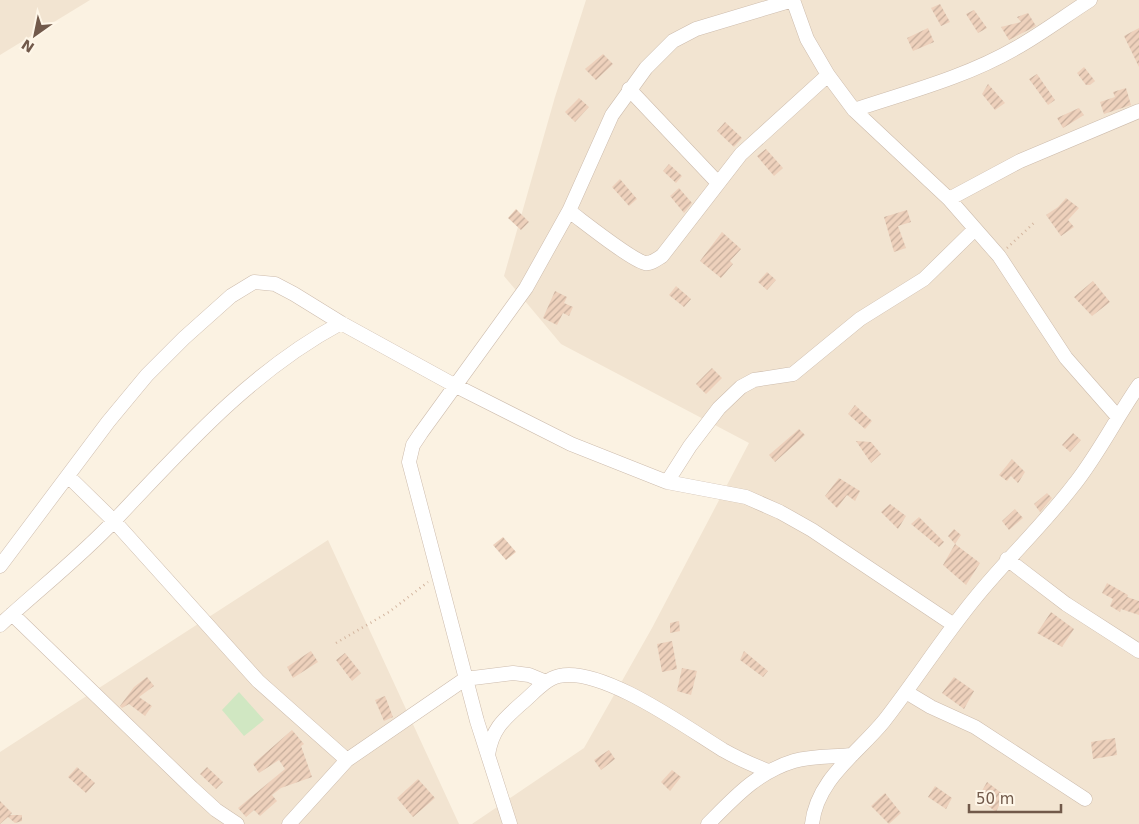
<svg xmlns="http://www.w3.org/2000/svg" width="1139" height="824" font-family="'DejaVu Sans',sans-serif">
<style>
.residential{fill:#f2e4d1}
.green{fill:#d0e7c2}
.building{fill:url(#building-hatch)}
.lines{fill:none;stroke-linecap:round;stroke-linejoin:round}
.minor-casing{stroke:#cdbcad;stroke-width:15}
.path{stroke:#d3b59f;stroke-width:2.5;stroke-dasharray:1 4;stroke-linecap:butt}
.minor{stroke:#fff;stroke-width:14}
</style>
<defs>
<pattern id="building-hatch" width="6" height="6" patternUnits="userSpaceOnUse" patternTransform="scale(1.25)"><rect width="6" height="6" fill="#eed1bc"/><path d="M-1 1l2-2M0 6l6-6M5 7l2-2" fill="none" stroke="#c5ad9b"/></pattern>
</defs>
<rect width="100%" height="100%" fill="#fbf2e2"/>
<path class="residential" d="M0,0h90l-90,55z
M586,0h553v824h-667l112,-76 68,-120 97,-185 -188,-99 -57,-68 51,-179z
M328,540l131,284h-459v-72z"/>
<path class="green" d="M239,692l25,28 -20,16 -22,-26z"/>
<path class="building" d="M940,4l10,18 -9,4 -10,-18z
M974,10l13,18 -9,5 -12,-19z
M1028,13l8,13 -27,14 -8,-13 20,-5 -4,-5z
M928,28l6,14 -21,9 -6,-13z
M1139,28v39l-15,-31z
M603,54l10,10 -17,16 -11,-11z
M1084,67l11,14 -5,4h-4l-9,-12z
M1037,74l18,26 -7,5 -19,-26z
M988,84l17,19 -10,7 -13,-16z
M1126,88l5,17 -27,9 -4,-12 15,-5 -2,-5z
M579,98l10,9 -14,15 -10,-10z
M1079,108l5,7 -21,13 -6,-10z
M725,122l17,16 -8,9 -17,-16z
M766,149l17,19 -9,8 -17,-20z
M669,164l13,12 -6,7 -13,-12z
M620,179l17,20 -8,7 -17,-19z
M679,188l13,15 -8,10 -14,-17z
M1066,198l13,10 -11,12 6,7 -13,9 -15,-21 12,-8z
M516,209l13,13 -8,8 -13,-12z
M907,210l4,12 -13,4 8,22 -12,4 -10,-35z
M722,232l19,17 -11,12 3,3 -12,14 -21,-17z
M767,272l9,8 -9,10 -9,-8z
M1093,281l17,21 -18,14 -18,-19z
M676,286l15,13 -7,8 -15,-12z
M555,291l12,6 -3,6 9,4 -4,9 -6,-3 -6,12 -14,-7z
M712,368l10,10 -16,16 -10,-10z
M855,405l17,16 -7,8 -17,-15z
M799,429l6,6 -30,27 -6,-7z
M1073,433l8,7 -11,12 -8,-7z
M856,441l15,1 10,12 -10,9z
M1012,459l13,13 -7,11 -7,-7 -4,5 -8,-6z
M839,478l21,13 -5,10 -8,-6 -10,13 -12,-12z
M1047,493l5,5 -12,14 -6,-8z
M890,504l16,12 -8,13 -17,-17z
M1015,509l8,9 -14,12 -7,-9z
M919,517l25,25 -5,5 -28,-23z
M954,529l7,6 -6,9 -7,-8z
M503,537l13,15 -10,8 -13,-15z
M955,544l25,19 -14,22 -23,-20z
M1107,583l21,12 -1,2 12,4v14l-18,-6 -1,3 -10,-6 3,-7 -11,-6z
M1051,612l23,17 -12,18 -25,-14z
M679,621l1,10 -10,2v-10z
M672,641l5,28 -15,3 -5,-28z
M311,651l7,11 -25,16 -6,-11z
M744,651l24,20 -5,6 -23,-17z
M345,653l16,20 -9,8 -16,-21z
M682,668l15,3 -6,24 -14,-4z
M147,677l7,9 -15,11 13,9 -7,10 -16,-12 -7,4 -2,-2 14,-19z
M954,677l20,14 -10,18 -22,-16z
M385,696l8,21 -9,4 -9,-21z
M292,730l12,14 -3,2 11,31 -31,11 -9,7 5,6 -17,15 -6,-6 -8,7 -8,-9 47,-39 -6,-9 -20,13 -6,-9z
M1115,738l2,17 -24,4 -2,-17z
M609,750l6,9 -14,11 -7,-10z
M77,767l18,16 -9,10 -18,-16z
M207,767l16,15 -7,7 -16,-15z
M672,770l9,7 -11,14 -9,-9z
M418,779l17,19 -22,19 -16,-19z
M987,782l17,13 -8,17 -18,-14z
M935,786l17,12 -6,11 -18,-12z
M885,793l16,20 -12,11 -18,-18z
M0,801l12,12 -2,2h12v6l-7,2 -7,-6 -8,7z"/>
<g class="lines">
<defs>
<path id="minor" d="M629,89l89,94
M854,110c54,-18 112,-33 162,-62 25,-14 49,-32 74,-48
M949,199l71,-38 119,-50
M569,211c15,11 61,48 76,52 6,1 12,-4 17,-7l79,-102 87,-79
M69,477l45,44 144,160 89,79
M667,482l23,-36 29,-38 22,-21 13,-7 39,-6 67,-55 64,-40 51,-50
M1007,559l59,45 73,47
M0,566l108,-144 39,-47 37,-37 47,-42 23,-14 21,2 19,10 47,29 113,62 117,59 96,38 79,15 34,15 32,18 142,95
M12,614l180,174 24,22 21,14
M0,625c38,-35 79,-67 115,-105 69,-73 136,-149 226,-197
M906,692l25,15 44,20 110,72
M488,755c4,-26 15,-35 34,-52 11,-9 23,-24 37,-27 43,-10 128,52 164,74 14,8 30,15 45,21
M289,824l58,-64 118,-81 48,-6 16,2 17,7
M510,824l-33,-103 -68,-259 4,-17 8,-12 105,-145 43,-77 43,-96 34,-47 27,-27 23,-12 97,-29 14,39 21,36 26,35 95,89 50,57 67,102 51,58
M708,824c26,-26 49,-52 86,-63 18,-5 39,-4 58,-6
M812,824c5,-45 45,-70 72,-103 32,-41 59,-84 92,-124 31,-38 67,-72 97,-111 25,-31 43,-68 66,-101"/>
</defs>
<use href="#minor" class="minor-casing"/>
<path class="path" d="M1007,248l28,-26
M336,643l53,-31 39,-30"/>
<use href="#minor" class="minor"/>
</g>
<g transform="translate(35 35) rotate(213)" stroke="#fef6e8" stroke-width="4" paint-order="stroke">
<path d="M0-4L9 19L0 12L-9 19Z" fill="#71594a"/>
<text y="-8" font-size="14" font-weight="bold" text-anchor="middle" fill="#71594a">N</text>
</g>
<path d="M969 804v8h92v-8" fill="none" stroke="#71594a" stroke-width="2.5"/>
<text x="976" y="804" font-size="15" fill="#71594a" stroke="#fef6e8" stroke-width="4" paint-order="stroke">50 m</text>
</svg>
